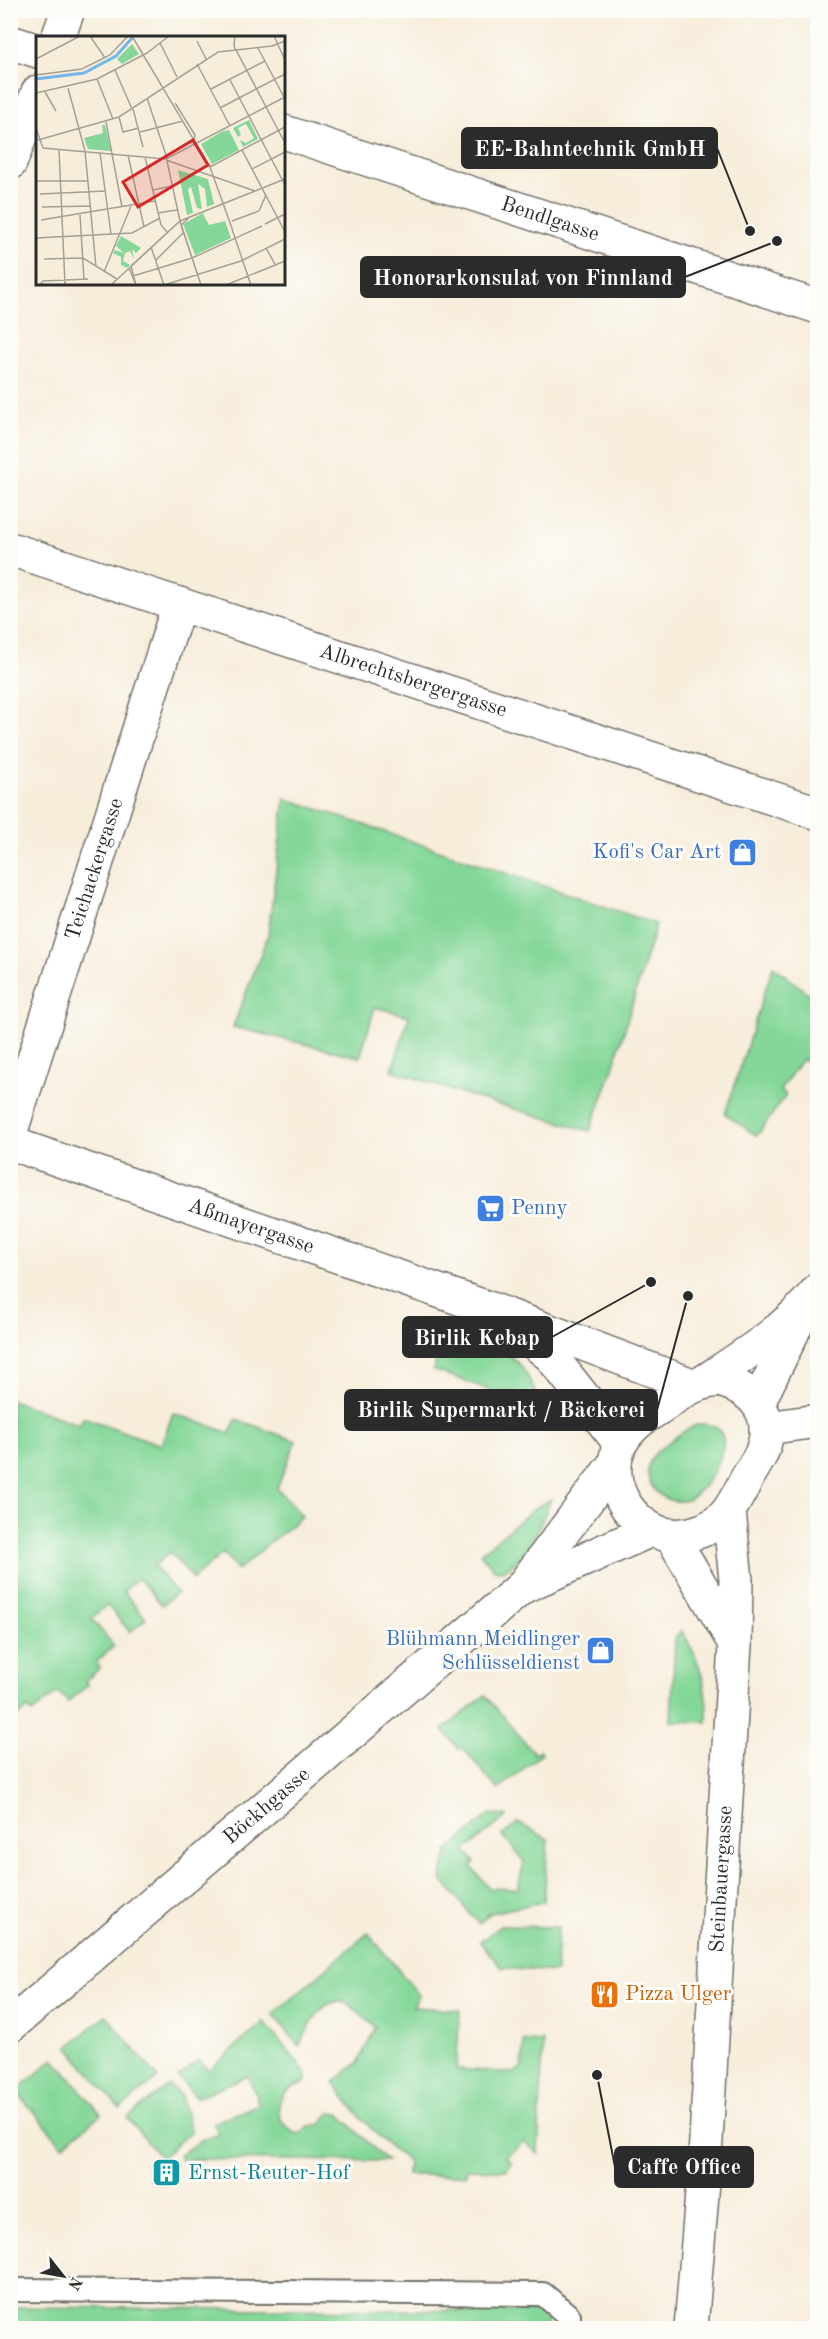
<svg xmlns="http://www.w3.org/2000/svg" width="828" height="2339" font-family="'Old Standard TT',serif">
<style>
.green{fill:#84d799;stroke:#588162;stroke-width:1.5}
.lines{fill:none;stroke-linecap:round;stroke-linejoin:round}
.service-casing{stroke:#726f69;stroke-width:26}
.minor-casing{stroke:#726f69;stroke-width:36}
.tertiary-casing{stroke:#726f69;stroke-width:36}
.service{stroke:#fff;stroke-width:22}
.minor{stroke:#fff;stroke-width:33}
.tertiary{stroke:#fff;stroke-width:33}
.labels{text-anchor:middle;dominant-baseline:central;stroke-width:6;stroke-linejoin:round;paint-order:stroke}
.street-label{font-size:21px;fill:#2b2b2b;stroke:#fdfcf7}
.shop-label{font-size:21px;fill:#366cbe;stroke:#fdfcf7;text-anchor:end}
.food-label{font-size:21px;fill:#c56008;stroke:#fdfcf7;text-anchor:start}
.culture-label{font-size:21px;fill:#0d838f;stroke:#fdfcf7;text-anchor:start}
.inset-river{fill:none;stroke:#75b6ea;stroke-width:3}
.inset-road{fill:none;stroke:#a59f95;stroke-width:1.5}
.view{fill:#d62828;fill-opacity:0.15;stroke:#d62828;stroke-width:3}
.inset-edge{fill:none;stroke:#2b2b2b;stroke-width:3}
.leader{fill:none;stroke:#2b2b2b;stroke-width:2}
.callout-dot{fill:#2b2b2b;stroke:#fdfcf7;stroke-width:2}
.callout{fill:#2b2b2b;stroke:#2b2b2b;stroke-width:2}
.callout-label{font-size:22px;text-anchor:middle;font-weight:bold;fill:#fff}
</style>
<rect width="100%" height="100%" fill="#fdfcf7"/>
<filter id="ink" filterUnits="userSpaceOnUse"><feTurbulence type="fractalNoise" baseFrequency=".0167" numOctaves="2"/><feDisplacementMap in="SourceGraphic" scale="12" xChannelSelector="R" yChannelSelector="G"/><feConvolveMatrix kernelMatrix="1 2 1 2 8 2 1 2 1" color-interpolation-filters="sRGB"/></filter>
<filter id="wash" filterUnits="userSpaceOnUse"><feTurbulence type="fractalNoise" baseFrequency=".008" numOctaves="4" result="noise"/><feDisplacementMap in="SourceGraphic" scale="24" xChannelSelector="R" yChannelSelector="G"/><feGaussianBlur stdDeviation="1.35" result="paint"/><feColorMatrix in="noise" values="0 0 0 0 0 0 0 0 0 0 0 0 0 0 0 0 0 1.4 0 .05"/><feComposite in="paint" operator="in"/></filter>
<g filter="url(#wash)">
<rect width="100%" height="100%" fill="#f7eddb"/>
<path class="green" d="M285,798l371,126 -43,144 -23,63 -131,-38 -67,-23 17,-54 -34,-9 -15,50 -127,-30 35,-92z
M773,966l44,34v57l-6,8 -9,-6 -22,31 6,5 -29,41 -32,-22z
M459,1324c24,12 53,26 67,50 7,10 11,23 16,34l-109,-38 12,-38 7,-7z
M11,1400l69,25 3,-8 78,28 12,-32 57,20 6,-14 60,22 -19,47 25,28 -64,54 -15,-17 -30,26 -23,-27 -16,14 23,27 -15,12 -24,-27 -15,13 23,28 -16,13 -23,-27 -16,13 23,28 -18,16 4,6 -15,13 3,4 -20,17 -10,-10 -26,21 -4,-5 -17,14z
M699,1424c52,-2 7,70 -12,76 -23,7 -48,-17 -36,-41 7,-12 34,-29 48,-35z
M551,1499c-8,21 -29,72 -55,72l-16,-17 53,-45z
M681,1630c19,28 27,57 26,92l-36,-1 4,-83z
M485,1695l50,59 5,-4 2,3 -44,37 -36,-43 -3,2 -16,-19z
M490,1814l17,2 -42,35 10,11 -4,4 18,22 29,1 6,-27 -21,-27 15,-12 30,16 -4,63 -54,11 -11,11 -38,-45 7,-29z
M500,1926l58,1 -2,45 -54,-4 -22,-26z
M368,1933l51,62 -6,12 47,3 -4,59 58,4 8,-6 2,-26 19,1 -5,112 -14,-13 -18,16 6,6 -6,7 -40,-1v6h-59l1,-14c-30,-22 -53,-48 -74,-79l24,-19 17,-35c-8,-8 -19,-21 -30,-25 -24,-9 -37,28 -46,43l-26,-32z
M106,2015l52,63 -38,31 -52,-62z
M264,2022l43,52 -2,9c-6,2 -13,3 -18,8 -16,13 -7,39 12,43l10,-8 12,-1 8,-12 10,1 48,47 -207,-2v-5l23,-15 15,-4 -4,-12 45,-19 -11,-28 -52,21 -18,-20 21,-17 10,10z
M54,2059l47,55 -38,32 -47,-55z
M169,2085l12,11 10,35 -30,27 -34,-40z
M11,2307l526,4 11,9 -4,8h-355l-178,-3z"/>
</g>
<g filter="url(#ink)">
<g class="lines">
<defs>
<path id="service" d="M10,2290l533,4 26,22v12"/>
<g id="minor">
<path d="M58,38l10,-28"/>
<path d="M10,42l28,9"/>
<path id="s1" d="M284,132l534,175"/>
<path d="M10,163l28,-71"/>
<path id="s2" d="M10,549l808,264"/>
<path id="s3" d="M10,1134l169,-530"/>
<path d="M766,1428l52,-7"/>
<path d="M522,1587l129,-57"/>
<path id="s4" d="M10,2026l511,-438 94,-125"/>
</g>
<g id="tertiary">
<path id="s5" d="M10,1143l481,166 201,76"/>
<path d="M515,1328l35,27 70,88"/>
<path d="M719,1380c36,9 58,37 42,74 -4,8 -9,16 -14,24 -5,10 -11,22 -18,32 -16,23 -56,34 -81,17 -34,-21 -47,-70 -15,-100 8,-9 20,-15 29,-21 21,-14 32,-24 57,-26z"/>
<path d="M705,1381c41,-27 82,-52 113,-91"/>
<path d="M758,1403l40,-82"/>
<path d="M671,1535l64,109"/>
<path id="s6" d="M691,2328l14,-171 30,-513 1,-64 -7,-69"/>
</g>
</defs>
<use href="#service" class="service-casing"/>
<use href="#minor" class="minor-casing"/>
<use href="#tertiary" class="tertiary-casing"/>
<use href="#service" class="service"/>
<use href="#minor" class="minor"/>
<use href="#tertiary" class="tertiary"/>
</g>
</g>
<defs>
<symbol id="shop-square" viewBox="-11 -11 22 22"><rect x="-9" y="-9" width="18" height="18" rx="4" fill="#3f7fe0" stroke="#fdfcf7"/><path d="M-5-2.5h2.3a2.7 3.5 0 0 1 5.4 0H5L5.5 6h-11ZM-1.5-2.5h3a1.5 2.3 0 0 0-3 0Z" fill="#fff"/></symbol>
<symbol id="supermarket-square" viewBox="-11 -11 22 22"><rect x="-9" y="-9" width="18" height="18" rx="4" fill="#3f7fe0" stroke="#fdfcf7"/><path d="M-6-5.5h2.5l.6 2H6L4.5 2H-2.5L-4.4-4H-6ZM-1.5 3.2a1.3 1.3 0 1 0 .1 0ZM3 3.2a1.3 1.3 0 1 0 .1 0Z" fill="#fff"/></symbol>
<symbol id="restaurant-square" viewBox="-11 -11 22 22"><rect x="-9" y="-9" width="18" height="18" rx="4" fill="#e8710a" stroke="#fdfcf7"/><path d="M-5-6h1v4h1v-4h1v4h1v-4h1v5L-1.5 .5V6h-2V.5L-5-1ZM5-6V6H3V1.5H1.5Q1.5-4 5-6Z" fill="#fff"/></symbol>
<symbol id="building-square" viewBox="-11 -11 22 22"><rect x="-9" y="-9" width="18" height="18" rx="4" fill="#0f9aa8" stroke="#fdfcf7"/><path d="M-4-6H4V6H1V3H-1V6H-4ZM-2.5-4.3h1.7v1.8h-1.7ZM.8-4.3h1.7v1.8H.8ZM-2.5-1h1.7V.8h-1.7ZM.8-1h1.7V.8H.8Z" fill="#fff"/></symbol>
</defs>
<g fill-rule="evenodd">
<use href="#shop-square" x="726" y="836" width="33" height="33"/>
<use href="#supermarket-square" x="474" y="1192" width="33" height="33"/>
<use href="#shop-square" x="584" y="1634" width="33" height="33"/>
<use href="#restaurant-square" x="588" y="1978" width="33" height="33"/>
<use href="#building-square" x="150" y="2156" width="33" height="33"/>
</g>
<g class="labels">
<g class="street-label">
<text stroke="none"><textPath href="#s1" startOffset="280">Bendlgasse</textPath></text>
<text stroke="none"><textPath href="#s2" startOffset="424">Albrechtsbergergasse</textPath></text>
<text stroke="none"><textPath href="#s3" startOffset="278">Teichackergasse</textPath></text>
<text stroke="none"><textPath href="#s5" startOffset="255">Aßmayergasse</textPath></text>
<text stroke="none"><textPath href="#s4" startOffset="338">Böckhgasse</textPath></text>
<text stroke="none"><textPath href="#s6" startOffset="450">Steinbauergasse</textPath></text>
</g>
<g class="shop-label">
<text x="721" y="852">Kofi's Car Art</text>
<text x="511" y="1208" text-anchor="start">Penny</text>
<text x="580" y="1639">Blühmann Meidlinger<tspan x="580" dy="24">Schlüsseldienst</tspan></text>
</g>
<g class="food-label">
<text x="625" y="1994">Pizza Ulger</text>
</g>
<g class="culture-label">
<text x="188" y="2173">Ernst-Reuter-Hof</text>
</g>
</g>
<g transform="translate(36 36)">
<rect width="249" height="249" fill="#f7eddb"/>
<path d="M96,8l7,10 -17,10 -5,-5zM213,84l9,19 -15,8 -3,-7 6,3 8,-5 -8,-14 -8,4 3,7 -3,2 -5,-9zM66,89h3l6,26 -23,-2 -4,-11 19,-5zM192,92l-5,4 6,-2 10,20 -27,14 -11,-20zM142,134l30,9 6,25 -7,3 -2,-18 -7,-5 4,25 -5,-1 -6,-21 -3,2 5,24 -6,2zM169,176l-2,2 6,11 16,-4 6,17 -36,17 -12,-31zM85,200l20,12 -5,5 -4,-4 2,10 -4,-8 -5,2 -2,8 7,4 -3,3 -6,-3v-8l-8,-4 2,-3 9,3 -8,-7z" fill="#84d799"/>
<path class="inset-river" d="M0,43l48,-6 32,-17 17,-19"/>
<path class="inset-road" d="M54,0l15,22M96,0l78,131 23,64M199,0l-1,10 51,97M238,0l11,24M161,5l9,18M124,7l17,34M222,12l27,51M0,23l44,-23M161,28l33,62M79,34l17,39M0,39l46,-6 28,-14 18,-19M61,43l16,40M194,44l55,105M32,52l17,63 11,116M175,53l54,-28M9,56l11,19M0,57l61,-14 50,-26 22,-17M111,62l20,60M139,67l20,32 -1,5M184,72l65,-34M97,73l10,38M83,81l4,15 16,-4M70,86l16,85M0,92l7,20 123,11 119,-62M104,96l43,-11M2,104l81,-23 99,-65 54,-6 13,-5M23,113l6,136M206,114l43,82M64,117l11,81M92,119l16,72M109,121l16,68 6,7M130,124l89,31M131,125l13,60 21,64M174,131l75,-40M216,133l33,-17M0,145h52M117,154l19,-4M4,158l66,-3M6,171l49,-1M122,177l19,-3M44,179l4,64M153,182l-8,7 20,60M5,184l114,-19M196,185l27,-10 7,-16M229,188l20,-10M196,193l19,56M0,202l96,-5 28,-15M115,211l13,38 77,-24 44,-22M230,212l10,18M8,223l39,-1 34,21M120,224l27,-27M93,232l7,17M68,236l27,-66M97,240l59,-18 70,-32M4,249l3,-4 45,-2M75,249l69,-64 105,-42M100,249l-5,-19 49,-45 105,-42M190,249l59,-24"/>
<path class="view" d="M157,104l15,25 -70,42 -15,-25z"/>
<rect width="249" height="249" class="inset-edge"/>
</g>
<path class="leader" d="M750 231L717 148M777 241L685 277M651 1282L552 1337M688 1296L657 1410M597 2075L615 2167"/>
<g class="callout-dot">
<circle cx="750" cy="231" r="6"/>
<circle cx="777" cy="241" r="6"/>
<circle cx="651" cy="1282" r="6"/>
<circle cx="688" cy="1296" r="6"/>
<circle cx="597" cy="2075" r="6"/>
</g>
<g class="callout">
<rect x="462" y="128" width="255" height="40" rx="6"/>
<rect x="361" y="257" width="324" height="40" rx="6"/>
<rect x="403" y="1317" width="149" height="40" rx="6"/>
<rect x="345" y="1390" width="312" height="40" rx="6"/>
<rect x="615" y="2147" width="138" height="40" rx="6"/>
</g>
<g class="callout-label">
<text x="590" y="156">EE-Bahntechnik GmbH</text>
<text x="523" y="285">Honorarkonsulat von Finnland</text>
<text x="477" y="1345">Birlik Kebap</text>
<text x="501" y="1417">Birlik Supermarkt / Bäckerei</text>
<text x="684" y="2174">Caffe Office</text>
</g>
<rect width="828" height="2339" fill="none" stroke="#fdfcf7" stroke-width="36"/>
<g transform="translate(63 2276) rotate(121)" stroke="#fdfcf7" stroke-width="4.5" paint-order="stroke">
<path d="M0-4.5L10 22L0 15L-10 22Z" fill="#2b2b2b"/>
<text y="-9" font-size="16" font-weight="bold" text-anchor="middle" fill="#2b2b2b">N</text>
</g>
</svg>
